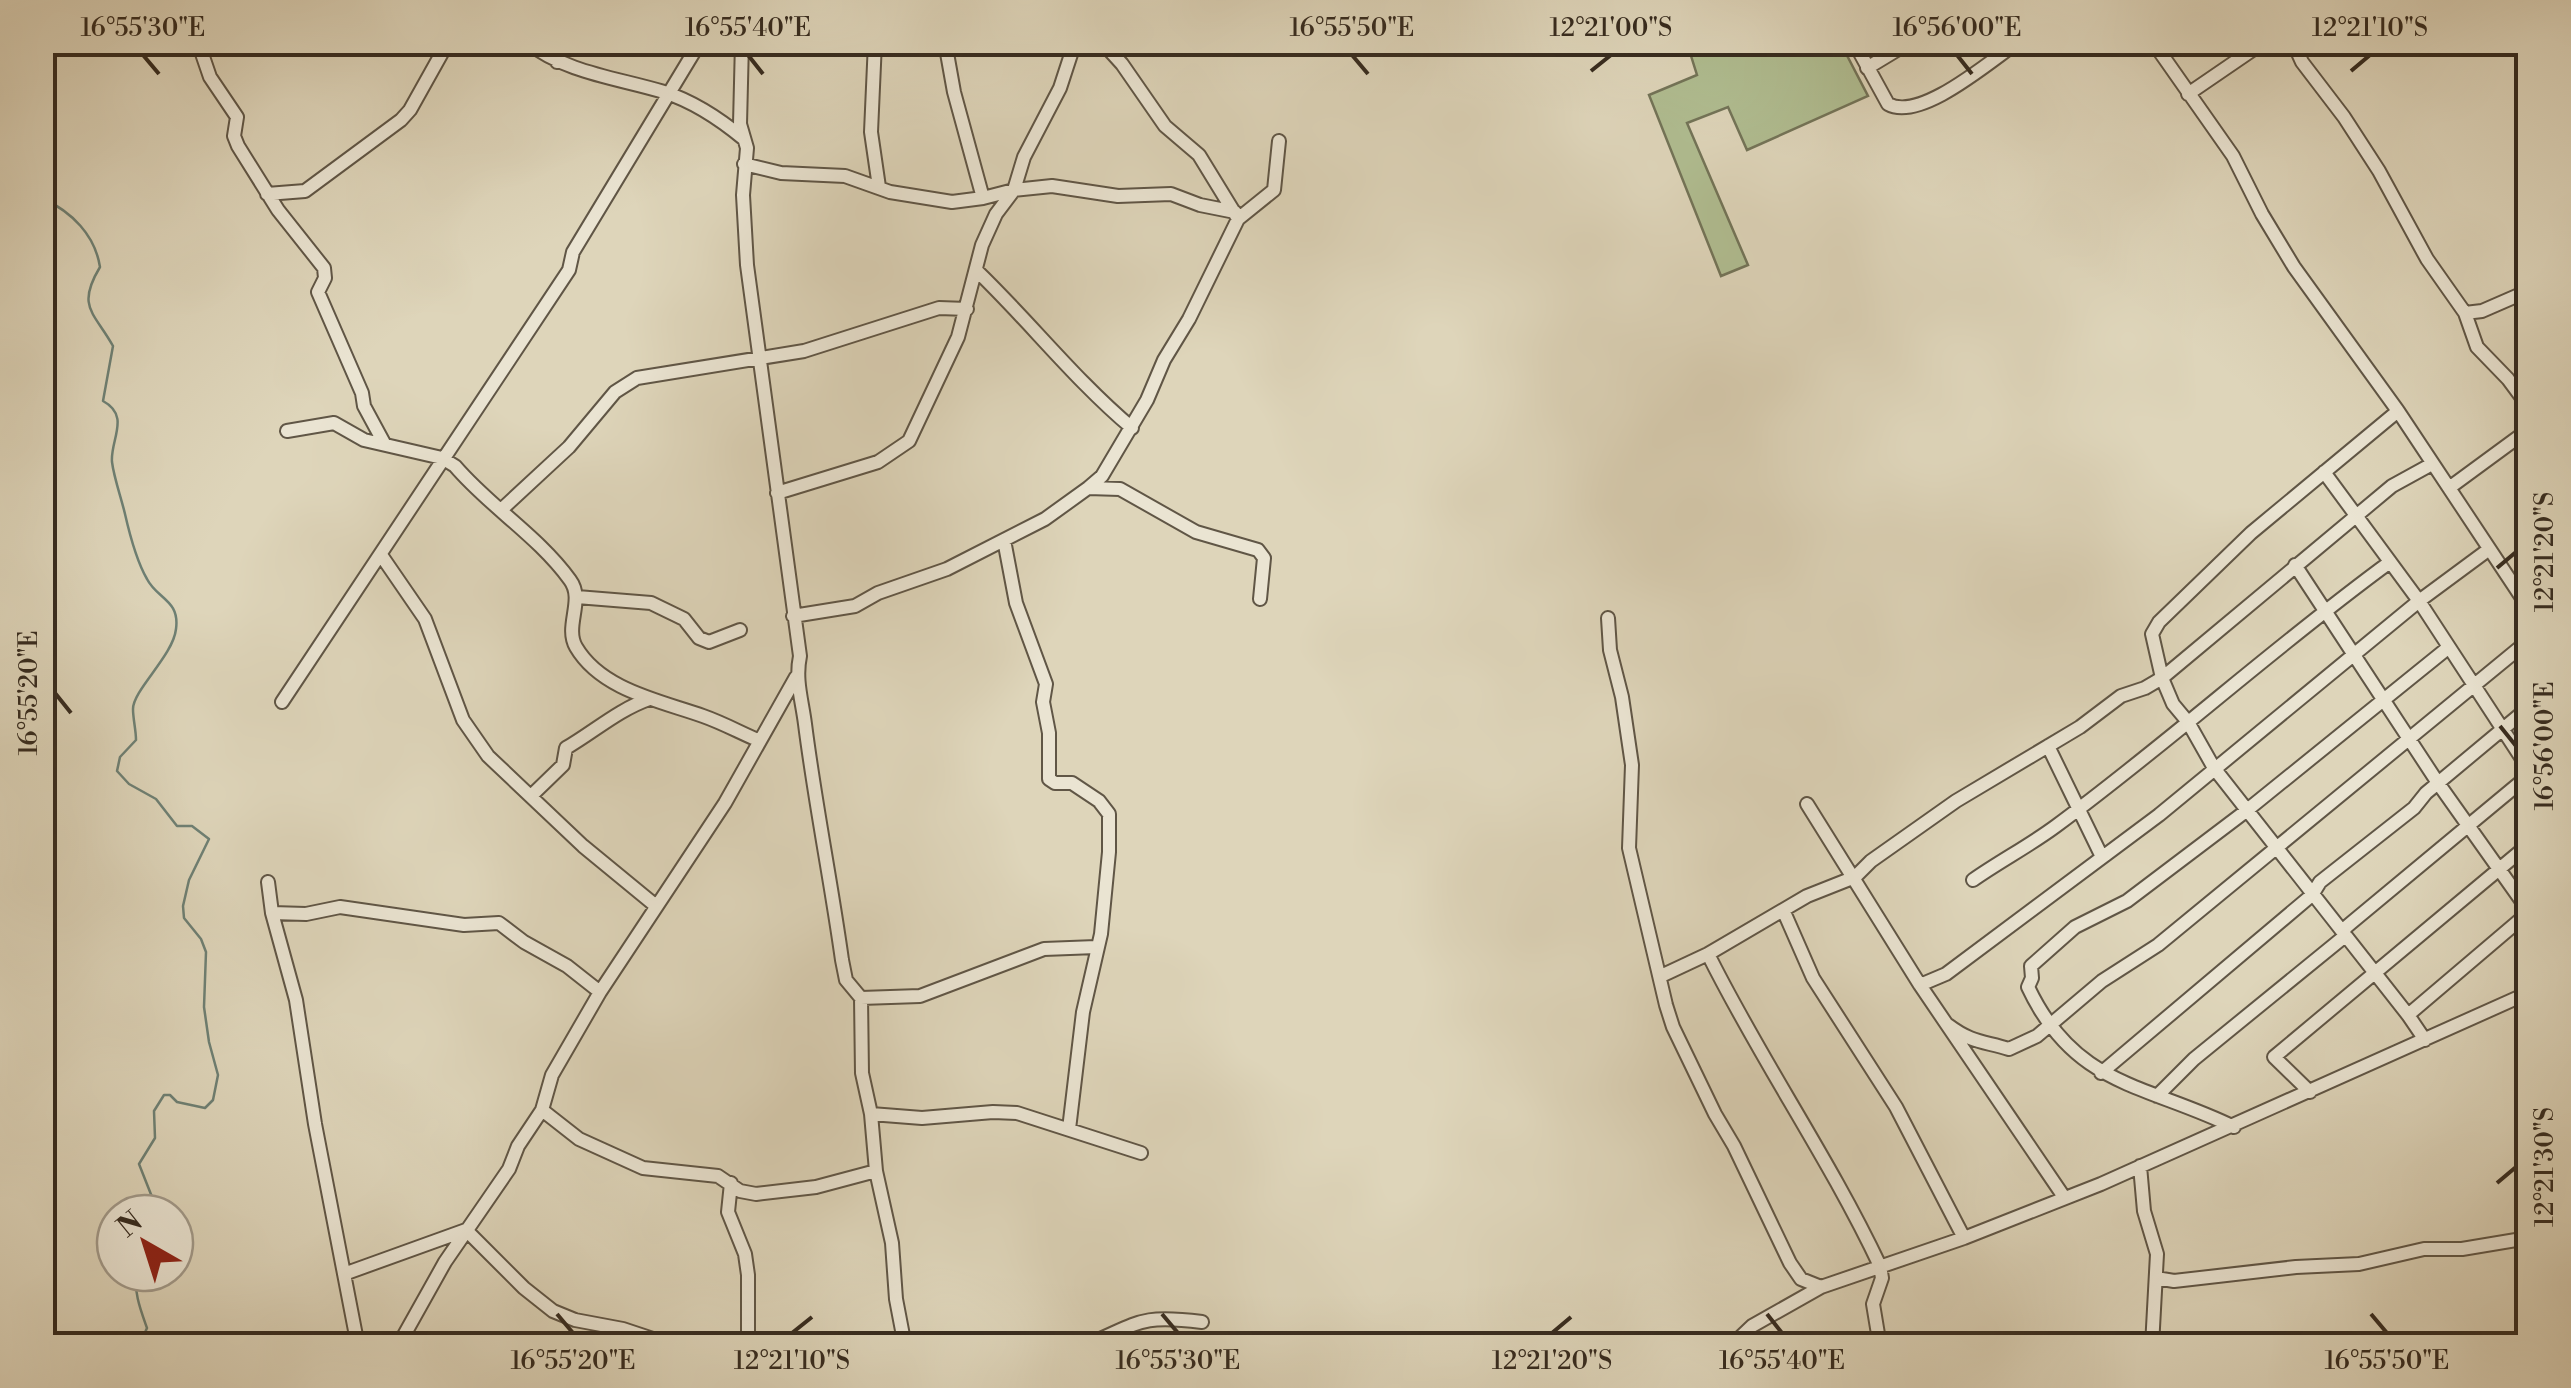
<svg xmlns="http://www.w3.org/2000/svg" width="2571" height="1388" font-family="'Libre Bodoni',serif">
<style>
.green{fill:#b0bd91;stroke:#737458;stroke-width:2.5}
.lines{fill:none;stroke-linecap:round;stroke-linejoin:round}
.stream{stroke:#6e8074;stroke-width:2.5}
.minor-casing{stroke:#605646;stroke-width:16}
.minor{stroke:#eae4d2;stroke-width:12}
.ticks{fill:none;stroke:#362b1f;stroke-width:4}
.neatline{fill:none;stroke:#362b1f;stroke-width:4}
.ticks-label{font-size:25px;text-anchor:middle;fill:#362b1f}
</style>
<rect width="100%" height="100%" fill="#ded5ba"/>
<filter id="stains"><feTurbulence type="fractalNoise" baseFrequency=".002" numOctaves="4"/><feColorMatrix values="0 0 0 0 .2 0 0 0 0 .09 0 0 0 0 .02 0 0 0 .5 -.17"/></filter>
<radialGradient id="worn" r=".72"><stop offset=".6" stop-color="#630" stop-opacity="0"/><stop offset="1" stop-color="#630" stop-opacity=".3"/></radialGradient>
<path class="green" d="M1840,42l28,54 -121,54 -19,-43 -41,16 61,142 -27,11 -72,-181 48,-20 -10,-32z"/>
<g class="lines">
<path class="stream" d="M42,198c30,14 53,37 58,69 -24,40 -6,45 13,79l-10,55c28,15 7,39 9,61 2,16 9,35 13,52 5,22 11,46 22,65 10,20 33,21 29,50 -3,27 -43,61 -43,80 0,10 3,21 3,31l-16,17 -3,14 12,13 27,15 21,27h15l17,13 -20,41 -6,26 1,12 17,21 5,13 -2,55 5,35 9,33 -5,25 -8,8 -28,-6 -7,-7h-6l-10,16 1,27 -16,26 15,38 -3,11
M137,1273c-4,18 4,38 10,55l-8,18"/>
<defs>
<path id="minor" d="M198,42l12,35 27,40 -3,19 4,10 40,64 46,58 1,10 -7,14 44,101 2,13 20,37
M527,42c39,31 91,36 137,50 31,10 56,27 80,47
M742,42l-2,82 7,24 -4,47 4,70 53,391c-5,24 2,44 5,68 10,79 26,157 37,236l4,20 15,18 1,75 9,41 5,57 16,72 4,56 9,47
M875,42l-4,90 8,55
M945,42l9,50 29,106
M1102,42l20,22 43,62 34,29 38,62
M1854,42l34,62c32,18 101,-42 130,-62
M2153,42l80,114 29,58 32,53 104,144 130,196
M2293,42l9,20 42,55 35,54 48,88 38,54 12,34 31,32 20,27
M557,62l1,-20
M1867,68l43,-26
M2188,94l76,-52
M744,164l37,9 64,3 45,16 62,10 31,-4 31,-8 38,-4 66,10 53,-2 29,11 35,7
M267,194l38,-3 96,-71 9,-10 38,-68
M977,271c53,51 98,109 155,157
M2465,313l17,-2 46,-20
M2398,411l-147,122 -92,89 -7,12 10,44 11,26 15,18 26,46 194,247 17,25
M287,431l47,-8 30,17 78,18 13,8c35,41 83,70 115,114 15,20 -6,46 6,67 25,43 85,54 127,69 20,7 38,17 57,25
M2324,472l95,129 109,167
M1088,488l32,1 76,43 62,18 6,8 -4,41
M2449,488l79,-58
M777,493l101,-31 31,-21 49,-104 24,-92 14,-31 18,-24 10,-33 36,-69 15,-46
M501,510l68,-63 46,-55 22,-14 167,-27 135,-43 28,1
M1004,540l12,63 30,81 -3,18 6,31v46l6,4h17l27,18 10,13v38l-8,82 -18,78 -14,117
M381,555l44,64 38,101 25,36 95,90 73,60
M2295,565l143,218 90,127
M577,597l74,6 33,16 15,19 10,4 31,-12
M793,616l62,-10 23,-13 69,-24 98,-50 43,-31 14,-12 45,-76 17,-40 25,-41 49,-100 36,-29 5,-49
M1608,618l2,32 12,47 10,68 -3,83 37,157 7,22 42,87 19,32 56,117 11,16 20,8
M282,702l287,-432 4,-18 127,-210
M2048,746l54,111
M531,796l32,-31 3,-17c29,-17 52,-38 83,-49
M1807,804l113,181 144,212
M1973,880c27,-19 56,-34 83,-54 114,-84 219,-180 334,-264
M268,882l4,31 24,87 19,124 43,222
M1784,912l29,66 83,129 68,131
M272,913l34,1 34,-7 124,18 35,-2 25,19 43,24 33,26
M1708,954c53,107 121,204 172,312l2,12 -9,26 7,42
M1661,976l47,-22 99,-58 48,-19 16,-16 85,-60 124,-74 41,-31 24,-8 17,-10 230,-192 40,-22
M1920,985l26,-11 213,-159 260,-214 69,-51
M861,998l59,-2 124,-47 52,-2
M2408,1015l120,-102
M1948,1025c24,18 35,16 61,24l28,-13 65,-55 56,-36 370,-304
M2101,1073l211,-178 8,-13 94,-74 12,-15 102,-85
M2310,1092l-36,-35 254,-212
M2157,1096l37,-37 151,-123 -1,-7 7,-6 177,-147
M542,1110l37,29 64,29 75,8 22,15 16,3 60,-7 60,-16
M871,1114l51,4 71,-6 24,1 124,40
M2234,1127c-88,-43 -159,-40 -206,-140l4,-9 -1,-12 44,-39 52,-26 119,-90 203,-164
M2140,1166l4,45 13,43 -5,92
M731,1183l-3,29 17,42 3,21v69
M344,1274l122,-44 58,58 29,23 22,9 48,9 42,14 97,3
M2156,1278l18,3 122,-14 63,-3 65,-15h38l66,-11
M398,1346l47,-84 64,-93 9,-23 24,-36 10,-35 48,-83 125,-189 71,-126
M885,1346l18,-9
M1084,1346c56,-23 54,-32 118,-24
M1731,1346l21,-20 69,-39 143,-49 137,-54 427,-191"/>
</defs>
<use href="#minor" class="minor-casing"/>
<use href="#minor" class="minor"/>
</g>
<path class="ticks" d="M143,55l16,19M748,55l15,19M1352,55l16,19M1957,55l15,19M1591,71l20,-16M2351,71l19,-16M2497,568l19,-16M55,693l16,20M2500,726l16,20M2497,1183l19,-16M557,1314l16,19M1162,1314l16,19M1767,1314l15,19M2371,1314l16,19M792,1333l20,-16M1552,1333l19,-16"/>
<rect width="2571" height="1388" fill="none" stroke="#ded5ba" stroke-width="110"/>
<g transform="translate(145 1243) rotate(321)"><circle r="48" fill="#eae4d2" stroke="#a29a8a" stroke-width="2.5"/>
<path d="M0-8L18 38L0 25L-18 38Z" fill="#8f2418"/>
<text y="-15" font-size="28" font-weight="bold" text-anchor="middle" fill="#362b1f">N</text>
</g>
<rect x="55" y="55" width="2461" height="1278" class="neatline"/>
<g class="ticks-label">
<text x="143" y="36">16°55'30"E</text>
<text x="748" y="36">16°55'40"E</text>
<text x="1352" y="36">16°55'50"E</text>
<text x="1611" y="36">12°21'00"S</text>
<text x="1957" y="36">16°56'00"E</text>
<text x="2370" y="36">12°21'10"S</text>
<text transform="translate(2544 552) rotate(-90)" y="9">12°21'20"S</text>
<text transform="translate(28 693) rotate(-90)" y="9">16°55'20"E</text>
<text transform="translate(2544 746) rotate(-90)" y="9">16°56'00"E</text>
<text transform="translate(2544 1167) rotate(-90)" y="9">12°21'30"S</text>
<text x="573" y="1369">16°55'20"E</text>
<text x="792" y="1369">12°21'10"S</text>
<text x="1178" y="1369">16°55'30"E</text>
<text x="1552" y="1369">12°21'20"S</text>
<text x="1782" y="1369">16°55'40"E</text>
<text x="2387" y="1369">16°55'50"E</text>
</g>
<rect width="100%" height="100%" filter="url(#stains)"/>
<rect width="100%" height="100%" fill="url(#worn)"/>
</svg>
